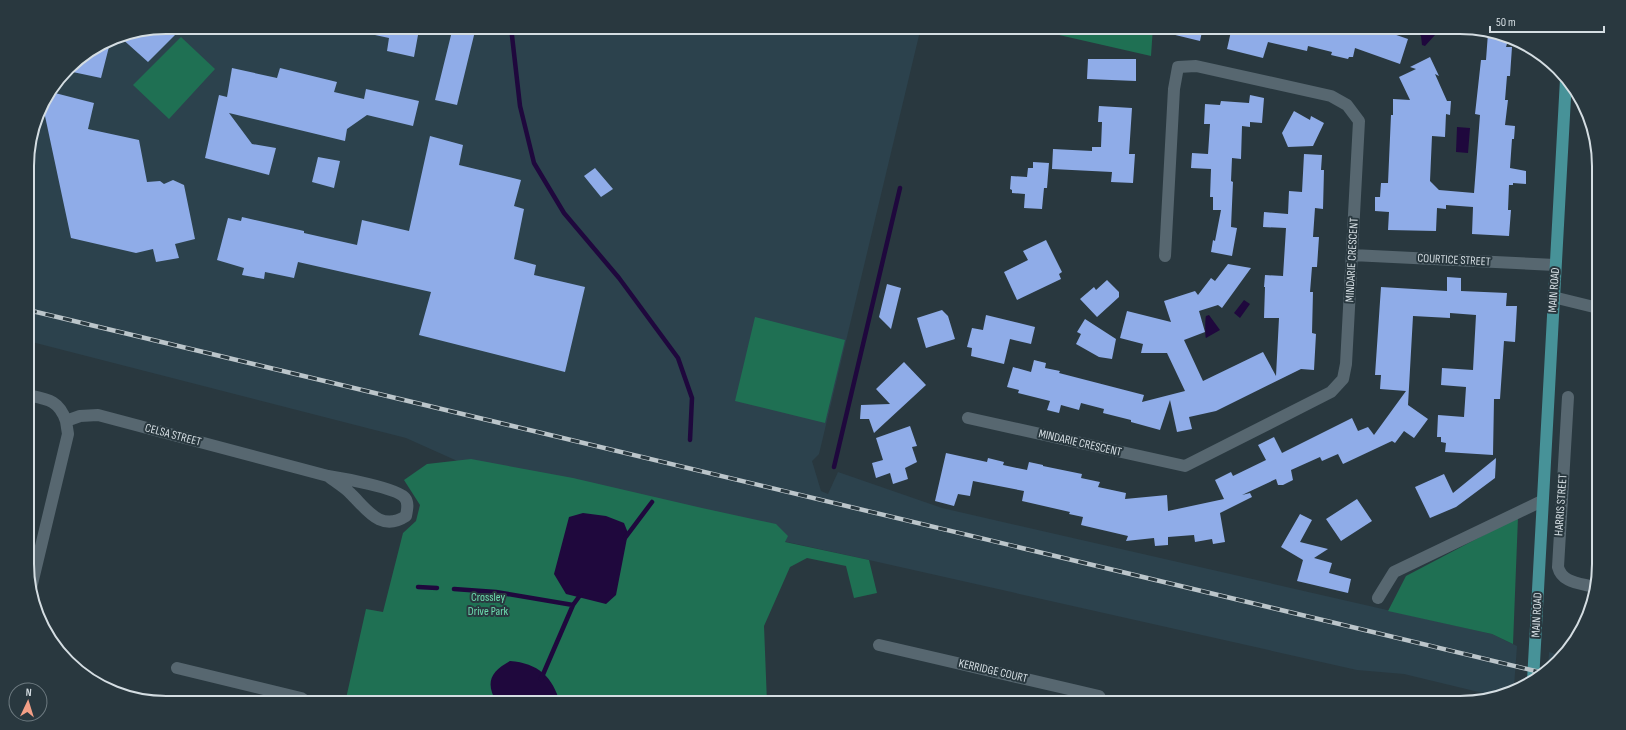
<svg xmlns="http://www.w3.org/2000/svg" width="1626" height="730" font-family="'Sofia Sans Condensed',sans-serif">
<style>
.built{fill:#2c424d}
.green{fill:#1f7053}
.water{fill:#1f083d}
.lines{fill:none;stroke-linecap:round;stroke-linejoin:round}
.stream{stroke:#1f083d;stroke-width:4.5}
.building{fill:#8face8}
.minor{stroke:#576770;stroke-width:12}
.major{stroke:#479298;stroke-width:12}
.rail-casing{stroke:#bbc5ca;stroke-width:4.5}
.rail{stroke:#29383f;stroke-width:3;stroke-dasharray:9;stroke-linecap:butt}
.labels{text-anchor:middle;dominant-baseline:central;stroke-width:4;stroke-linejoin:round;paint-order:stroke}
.street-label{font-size:12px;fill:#d4dde2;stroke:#29383f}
.park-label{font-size:12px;fill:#6ddcaf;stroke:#29383f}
.rim{fill:none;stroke:#d4dde2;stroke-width:2}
</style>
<rect width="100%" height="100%" fill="#29383f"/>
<path class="built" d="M166,27h755l-102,427 -7,7 9,30 7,3 10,-22 104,36 550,126 25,12 -3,41 -23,8 -87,-21 -47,-4 -488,-110 -201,-44 -204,-52 -58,-26 -378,-97 -1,-184 14,-52 33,-43 39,-24z
M1549,652l13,4 -14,13z"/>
<path class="green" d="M1024,27h129l-2,29z
M181,37l34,32 -46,50 -36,-34z
M755,317l90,23 -20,83 -90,-22z
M471,459l102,19 129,30 74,16 12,12 -3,6 84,18 8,33 -23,5 -8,-32 -39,-8 -17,9 -26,59 3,77h-422l21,-94 17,3 20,-79 13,-12 4,-16 -16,-25 23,-16z
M1518,517l-5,127 -21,-10 -104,-23 18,-35z"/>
<path class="water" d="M1421,27l11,1 3,7 -10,11 -3,-1 -1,-9 -4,-4 1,-4z
M1457,127l13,1 -2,25 -12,-1z
M1244,300l6,4 -10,14 -6,-5z
M1209,315l11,15 -14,8c-1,-1 -1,-20 0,-22z
M583,513l23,3 18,7 4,10 -12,62 -10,9 -40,-10 -12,-20 15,-57z
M510,661c28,2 43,16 50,42h-63c-12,-20 -7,-31 13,-42z"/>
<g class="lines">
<path class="stream" d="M511,27l9,79 14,57 30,50 55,65 59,80 14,40 -2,42
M834,467l66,-279
M625,538l27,-36
M418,587l19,1
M454,589l42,3 77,13
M541,679l32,-74 8,-11"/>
</g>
<path class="building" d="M168,27l8,7 -28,28 -29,-26z
M362,27h47l-1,5 10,3 -4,22 -27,-6 2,-13 -28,-6z
M453,27h23l-19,78 -22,-5z
M1163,27h40l-3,14 -37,-9z
M1232,27h75l37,8 1,-6 29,6 2,-7 32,11 -8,25 -45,-16 -2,9h-4l-1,2 -17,-4 1,-3 -24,-6 -1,5 -39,-9 -5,16 -36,-9z
M1488,33l21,4 -3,10h6l-2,29h-3l-2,24h3l-3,25 10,1 -1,13h-2l-2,29 16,3v13l-13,-1v2h-4l-1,25h3l-2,26 -37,-2 1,-27 -27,-2v4l-9,-1 -1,23 -48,-1 1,-18 -14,-1v-14h5l1,-14h7l3,-68h2v-16l17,1 -11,-23 17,-8 -6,-2 20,-10 9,19 -4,-2 12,27h4l-1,14 -4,-1 -1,23 -13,-1 -2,45 9,9 35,3 6,-78 -5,-1 6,-54h5z
M111,39l-10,39 -33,-7 6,-9z
M1088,59h48v22l-49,-2z
M232,68l45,10 3,-10 57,14 -3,10 30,7 2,-10 53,12 -6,25 -46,-11 -20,14 -2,12 -116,-28 23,31 24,4 -7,27 -64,-17 14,-63 8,2z
M51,92l43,11 -6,26 51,11 8,42 13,-1 4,3 9,-4 11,5 11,54 -20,5 4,14 -23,4 -3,-13 -17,4 -65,-15 -26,-122 -6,-1 2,-10z
M1250,95l14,3 -2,25 -12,-1v5l-8,-1 -1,33 -9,-1 -1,23 2,1 -2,45 6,1 -5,28 -21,-4 2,-12 2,1 6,-31h-8v-13h-3l1,-28 -20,-1 1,-15 16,1 2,-30h-6l1,-20 15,1 1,-4 28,2z
M1099,106l33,2 -3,46h6l-2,29 -22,-1 1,-10 -60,-3 1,-20 39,2v-4h9l1,-25h-4z
M1294,111l16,9 1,-4 13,7 -11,23 -25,1 -6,-14z
M430,136l33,9 -4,20 62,15 -7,26 10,3 -10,50 22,6 -2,10 51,12 -20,85 -146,-37 12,-43 -133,-30 -4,16 -29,-6 -1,7 -22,-4 2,-7 -27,-8 11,-42 13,3 1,-4 62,14v2l53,12 5,-25 47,11z
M1304,154l18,1 -1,15h3l-1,39 -8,-1 -2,29h6l-2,30h-5l-2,25h3l-1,41 4,1 -2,36 -13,-1 -85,42 -27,6 3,12 -15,3 -7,-32 -10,30 -29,-8v-2l-28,-7 1,-4 -23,-6 -2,7 -18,-5 -2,8 -12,-3 3,-9 -32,-8 1,-3 -12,-3 6,-20 18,5 3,-12 12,3 -1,5 15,3 -1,2 85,22 -2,7 43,-11 -18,-38h-26l2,-9 -23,-6 7,-27 44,11 -7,-21 31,-10 3,4 13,-17 4,3 13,-17 23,4 -29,40 -4,-3 -19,6 6,21 -21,8 19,41 60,-29 13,24 3,-58h-15l1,-31h-1l1,-12 18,1 3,-48 -23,-1 1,-15 24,2 1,-23 13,1z
M318,157l22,4 -6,27 -22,-6z
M1033,162l16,1 -2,25h-3l-2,21 -18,-1 1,-14 -13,-1v-3l-2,-1 1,-13 16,1 1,-9h5z
M595,168l18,21 -12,8 -17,-21z
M1046,240l16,32 -3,2 2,5 -44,21 -13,-28 24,-12 -5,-9z
M1447,277l14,1v13l46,2 -1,13h11l-2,36 -11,-1 -4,58h-6l-1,56 -48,-3 1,-9 -5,-1v-5h-4l1,-22 26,2 2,-30 -25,-2 1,-17 31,2 3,-55 -26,-2v5l-37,-2 -5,89 20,14 -14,19 -10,-7 -9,12 -3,-2 -49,23 -5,-10 -16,7 -2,-4 -29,13 2,10 -10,5h-5l-2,-6 -34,16 8,-2 2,4 -32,16 5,29 -12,2 -1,-5 -17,3 -1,-7 -26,2v8l-13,1 -1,-8 -28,3 2,-5 -47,-11 2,-8 -14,-3 1,-2 -48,-11 2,-10 -51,-10 -3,15 -12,-2 -4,12 -19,-5 11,-48 41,9 1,-4 16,4 -1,3 24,5 2,-8 14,3v1l39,8 -1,4 19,4 -2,5 28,6 -1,6 42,-4 1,16 56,-12 -9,-19 16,-8 2,4 33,-16 -8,-15 16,-8 8,16 70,-35 6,13 10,-4 6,8 32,-44 -26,-2 1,-14h-6l6,-88 66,4z
M1107,280l12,12v5l-22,20 -17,-18 14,-12 2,3z
M887,284l14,4 -10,41 -12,-12z
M942,310l6,6 7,23 -29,9 -9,-30z
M986,315l49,12 -4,17 -21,-5 -6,25 -33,-8 1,-8 -5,-1 5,-19 11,2z
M1085,319l31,20 -4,20 -13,-2 -23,-13 5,-10 -4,-2z
M904,362l22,23 -52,48 -5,-14h-9l1,-14 29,-1 -14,-15z
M910,426l7,20 -5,1 5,15 -12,6 3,11 -15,5 -3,-11 -14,5 -4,-15 11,-3 -7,-22z
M1496,458l-1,20 -39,29 -26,11 -15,-31 29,-13 9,19z
M1357,499l15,22 -31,20 -15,-22z
M1300,514l12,6 -12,22 28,7 -14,9 18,5 -3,10 22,6 -3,14 -51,-12 6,-21 -22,-13z"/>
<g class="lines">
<path class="minor" d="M1352,255l203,10
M1553,297l45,11
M28,395c19,4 31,5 38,26l14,-5 18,-1 230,61c13,2 70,12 77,22 4,5 2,12 1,18 -26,17 -40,-8 -56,-23 -7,-7 -15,-11 -22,-17
M1568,397l-10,170c4,16 22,16 36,20
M968,418l217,48 146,-74 12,-13 3,-15 13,-243 -12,-16 -16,-9 -135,-30 -18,1 -4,22 -9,167
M31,588l37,-154 -2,-13
M1378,598l16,-26 148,-71
M879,645l220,51 4,7
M177,668l124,30 7,5"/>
<path class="major" d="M1533,681l33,-602"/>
<defs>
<path id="rail" d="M28,310l1516,363"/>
</defs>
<use href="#rail" class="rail-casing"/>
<use href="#rail" class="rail"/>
</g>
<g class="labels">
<g class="street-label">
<text transform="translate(1352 260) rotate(-87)">MINDARIE CRESCENT</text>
<text transform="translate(1454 260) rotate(3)">COURTICE STREET</text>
<text transform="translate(1554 290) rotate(-86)">MAIN ROAD</text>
<text transform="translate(173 435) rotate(15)">CELSA STREET</text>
<text transform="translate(1080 443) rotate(13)">MINDARIE CRESCENT</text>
<text transform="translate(1561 505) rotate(-86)">HARRIS STREET</text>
<text transform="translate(1537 615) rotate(-87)">MAIN ROAD</text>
<text transform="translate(993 671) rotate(13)">KERRIDGE COURT</text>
</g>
<g class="park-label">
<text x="488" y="597">Crossley<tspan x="488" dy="14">Drive Park</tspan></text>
</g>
</g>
<path d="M0 0H1626V730H0ZM166 34H1460A132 132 0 0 1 1592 166V564A132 132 0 0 1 1460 696H166A132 132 0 0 1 34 564V166A132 132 0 0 1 166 34Z" fill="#29383f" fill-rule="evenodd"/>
<path class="rim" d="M166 34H1460A132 132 0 0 1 1592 166V564A132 132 0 0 1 1460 696H166A132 132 0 0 1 34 564V166A132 132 0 0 1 166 34Z"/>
<g transform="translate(28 702) rotate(4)"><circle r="19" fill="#29383f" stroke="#6d7a80"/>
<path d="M0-3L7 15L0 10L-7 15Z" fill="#f39f86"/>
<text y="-6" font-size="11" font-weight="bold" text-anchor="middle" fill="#d4dde2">N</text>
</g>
<path d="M1490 26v6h114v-6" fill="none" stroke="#d4dde2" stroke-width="2"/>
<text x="1496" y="26" font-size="12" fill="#d4dde2" stroke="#29383f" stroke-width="3" paint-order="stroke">50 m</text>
</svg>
